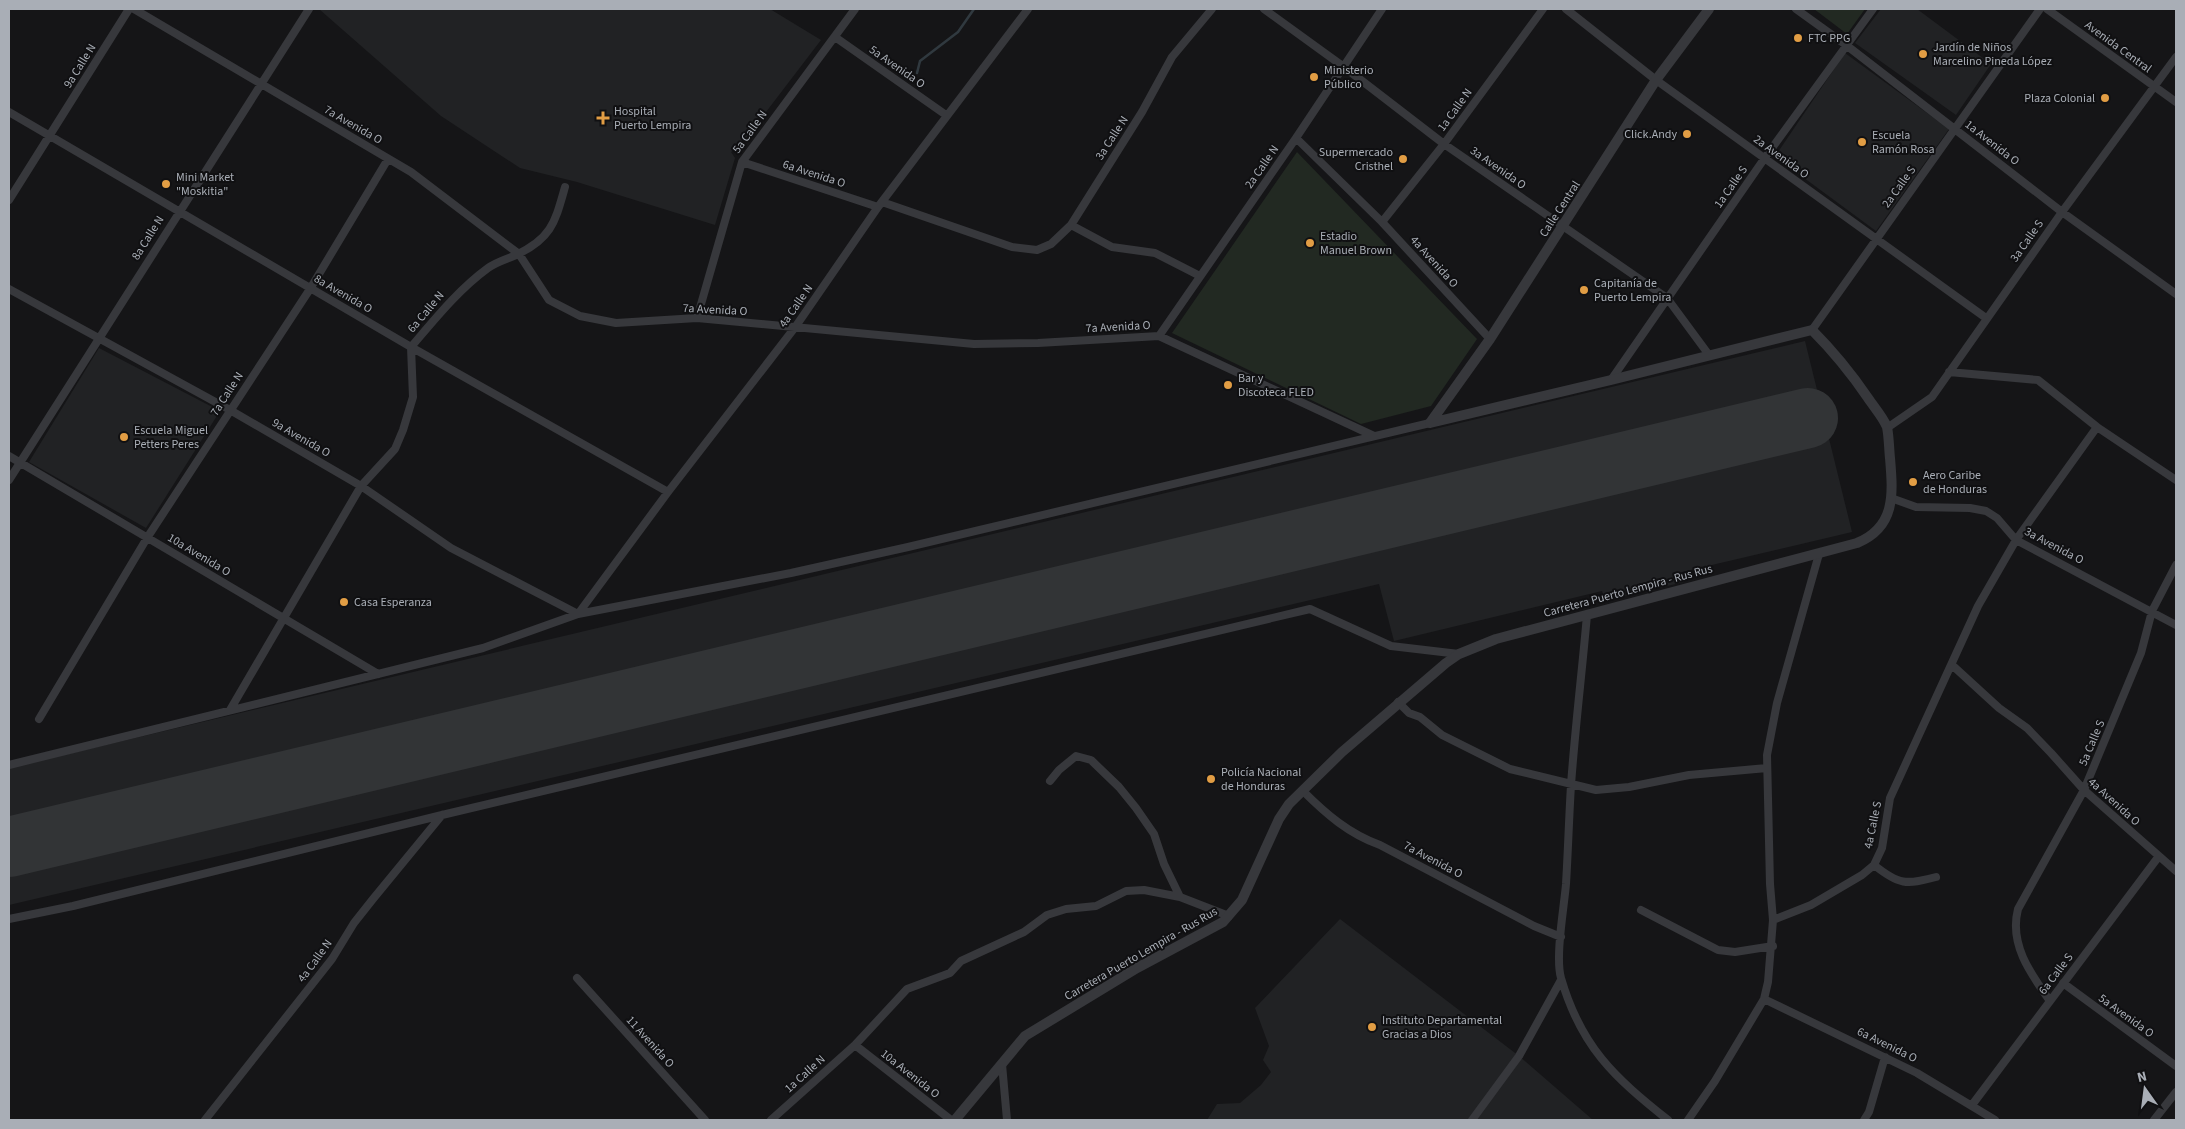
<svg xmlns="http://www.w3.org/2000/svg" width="2185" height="1129" font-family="'Source Sans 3',sans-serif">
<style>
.built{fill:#212224}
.green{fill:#222922}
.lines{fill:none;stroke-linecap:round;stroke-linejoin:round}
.stream{stroke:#30393f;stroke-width:2.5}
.runway{stroke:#323436;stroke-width:60}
.minor{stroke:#37383c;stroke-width:8}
.tertiary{stroke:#37383c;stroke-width:10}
.poi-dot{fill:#e19d44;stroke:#101012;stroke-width:2}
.labels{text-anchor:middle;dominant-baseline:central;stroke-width:4;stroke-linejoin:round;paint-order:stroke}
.poi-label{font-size:12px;fill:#a9aeb6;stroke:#101012;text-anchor:start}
.street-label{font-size:12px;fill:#a9aeb6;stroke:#101012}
</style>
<rect width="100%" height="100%" fill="#151517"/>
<path class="built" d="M319,9h451l51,31 -81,106 -9,6 4,6 -20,67 -138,-43 -57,-14 -79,-52z
M1881,9h36l74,55 -35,51 -101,-72z
M1845,53l104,76 -73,102 -99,-73 -1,-3z
M1805,341l47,191 -170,40 2,10 -79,19 -3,-10 -208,50 -15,-57 -1370,321v-137z
M99,348l121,63 -74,117 -117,-66z
M1340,919l179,137 74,64h-386l10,-16 23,-1 21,-18 10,-13 -8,-12 6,-14 -14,-38z"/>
<path class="green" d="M1814,9h51l-18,25z
M1297,152l180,187 -46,67 -70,18 -189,-91z"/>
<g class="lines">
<path class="stream" d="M917,73l3,-12 38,-29 16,-23"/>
<path class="runway" d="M9,847l1799,-429"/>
<path class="minor" d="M134,9l277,163 108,82 30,46 31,16 36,7 81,-5 277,26 64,-1 121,-7 215,100
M1264,9l80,58 100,77 223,154 42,57
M1566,9l90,71 330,238
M1796,9l50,36 216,167 114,82
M2047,9l129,93
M835,37l111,78
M9,112l402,235 257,145
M1296,138l86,84 108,117
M742,162l136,45
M9,200l120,-191
M882,202l130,45 25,3 14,-6 20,-19 71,-113 30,-55 40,-48
M1382,222l62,-78 99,-135
M1071,225l41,22 43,6 45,23
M9,289l221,121 131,76 90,62 127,66 90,-122 128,-166 82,-119 150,-198
M697,318l45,-156 113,-153
M1812,330l228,-321
M1159,336l137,-198 86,-129
M1949,372l89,8 59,47 79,53
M1611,380l153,-221 109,-150
M1887,428l45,-31 130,-185 114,-155
M9,456l369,218
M9,480l300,-471
M1891,498l25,9 54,1 16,3 11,7 19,22 160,85
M1587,615c-5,57 -12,114 -16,170 -2,33 -3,66 -5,99 -2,24 -11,73 -5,94 20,69 53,99 107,142
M1952,665l47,43 28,20 24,25 33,37 92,81
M1398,702l11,11 11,4 22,18 68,34 86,21 33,-3 60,-12 78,-7
M230,710l131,-224 34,-37 8,-19 10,-33 -2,-50c24,-28 47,-57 77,-79 8,-6 19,-9 28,-13 36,-17 39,-33 49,-68
M39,719l108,-181 163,-249 78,-130
M9,765l474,-117 95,-34 213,-41 117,-26 522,-124
M1050,781l9,-11 17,-14 15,4 28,27 17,21 18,26 10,30 16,33 49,19
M1303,791c23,23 46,43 77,54l154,81 27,11
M1874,865c25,20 32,20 62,12
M1641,910l77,40 17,2 38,-6
M9,919l64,-13 369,-91 868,-206 81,37 68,8
M1773,920l38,-15 51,-30 12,-10 8,-17 8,-50 88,-192 38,-66 81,-113
M577,978l128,142
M2063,983l113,83
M1764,999l153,74 78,47
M2050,1001c-20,-28 -41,-57 -32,-92l66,-119 57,-137 11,-42 24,-46
M855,1045l96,75
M1002,1064l5,56
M1972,1105l187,-249
M205,1120l127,-161 22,-36 19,-24 69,-84
M771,1120l84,-75 52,-56 43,-16 11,-12 63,-29 23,-17 19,-6 30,-3 30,-15 18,-1 36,7
M1472,1120l47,-64 42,-76
M1688,1120l27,-39 49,-82 4,-17 5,-62 -3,-36 -3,-129 10,-52 42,-149
M1864,1120l5,-8 16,-55
M2154,1120l22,-28"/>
<path class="tertiary" d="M1430,423l60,-84 166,-259 53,-71
M955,1120l70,-84 112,-68 86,-46 19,-22 37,-81 10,-15 53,-52 104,-89 13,-9 37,-15 361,-96c39,-16 36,-49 33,-85 -1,-9 -1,-21 -3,-31 -4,-10 -13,-20 -19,-29 -17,-25 -35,-47 -56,-68l-201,50 -181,43"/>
</g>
<g class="poi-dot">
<circle cx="1798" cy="38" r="5"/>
<circle cx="1923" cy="54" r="5"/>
<circle cx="1314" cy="77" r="5"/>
<circle cx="2105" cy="98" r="5"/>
<path d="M600.5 110.5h5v5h5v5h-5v5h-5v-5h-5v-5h5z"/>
<circle cx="1687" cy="134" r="5"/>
<circle cx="1862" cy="142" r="5"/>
<circle cx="1403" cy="159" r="5"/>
<circle cx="166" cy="184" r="5"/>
<circle cx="1310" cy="243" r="5"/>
<circle cx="1584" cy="290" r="5"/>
<circle cx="1228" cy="385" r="5"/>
<circle cx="124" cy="437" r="5"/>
<circle cx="1913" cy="482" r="5"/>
<circle cx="344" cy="602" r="5"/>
<circle cx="1211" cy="779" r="5"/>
<circle cx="1372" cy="1027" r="5"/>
</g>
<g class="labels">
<g class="poi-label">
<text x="1808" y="38">FTC PPG</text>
<text x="1933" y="47">Jardín de Niños<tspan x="1933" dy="14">Marcelino Pineda López</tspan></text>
<text x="1324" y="70">Ministerio<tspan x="1324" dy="14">Público</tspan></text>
<text x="2095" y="98" text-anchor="end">Plaza Colonial</text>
<text x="614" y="111">Hospital<tspan x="614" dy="14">Puerto Lempira</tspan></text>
<text x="1677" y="134" text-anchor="end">Click.Andy</text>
<text x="1872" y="135">Escuela<tspan x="1872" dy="14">Ramón Rosa</tspan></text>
<text x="1393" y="152" text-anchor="end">Supermercado<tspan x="1393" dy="14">Cristhel</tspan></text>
<text x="176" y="177">Mini Market<tspan x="176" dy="14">"Moskitia"</tspan></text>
<text x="1320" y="236">Estadio<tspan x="1320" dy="14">Manuel Brown</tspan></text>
<text x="1594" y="283">Capitanía de<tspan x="1594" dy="14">Puerto Lempira</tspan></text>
<text x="1238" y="378">Bar y<tspan x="1238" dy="14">Discoteca FLED</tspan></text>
<text x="134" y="430">Escuela Miguel<tspan x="134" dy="14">Petters Peres</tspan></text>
<text x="1923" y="475">Aero Caribe<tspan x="1923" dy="14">de Honduras</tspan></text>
<text x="354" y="602">Casa Esperanza</text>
<text x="1221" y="772">Policía Nacional<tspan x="1221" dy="14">de Honduras</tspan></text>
<text x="1382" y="1020">Instituto Departamental<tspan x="1382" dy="14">Gracias a Dios</tspan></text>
</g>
<g class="street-label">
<text transform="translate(2118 47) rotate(36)">Avenida Central</text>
<text transform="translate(80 66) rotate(-58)">9a Calle N</text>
<text transform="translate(897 67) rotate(35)">5a Avenida O</text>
<text transform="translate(1455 110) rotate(-54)">1a Calle N</text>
<text transform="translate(353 125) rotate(30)">7a Avenida O</text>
<text transform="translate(750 132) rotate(-54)">5a Calle N</text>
<text transform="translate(1112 138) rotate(-57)">3a Calle N</text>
<text transform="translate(1992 143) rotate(38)">1a Avenida O</text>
<text transform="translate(1781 157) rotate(36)">2a Avenida O</text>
<text transform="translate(1262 167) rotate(-55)">2a Calle N</text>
<text transform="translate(1498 168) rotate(35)">3a Avenida O</text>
<text transform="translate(814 174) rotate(18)">6a Avenida O</text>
<text transform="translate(1731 187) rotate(-55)">1a Calle S</text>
<text transform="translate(1899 187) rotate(-54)">2a Calle S</text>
<text transform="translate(1560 209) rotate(-57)">Calle Central</text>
<text transform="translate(148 238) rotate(-58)">8a Calle N</text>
<text transform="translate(2027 241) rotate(-55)">3a Calle S</text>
<text transform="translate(1434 262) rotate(48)">4a Avenida O</text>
<text transform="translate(343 294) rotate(30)">8a Avenida O</text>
<text transform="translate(796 306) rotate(-55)">4a Calle N</text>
<text transform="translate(715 310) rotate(3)">7a Avenida O</text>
<text transform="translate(426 312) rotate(-50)">6a Calle N</text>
<text transform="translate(1118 327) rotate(-3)">7a Avenida O</text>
<text transform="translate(227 394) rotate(-57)">7a Calle N</text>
<text transform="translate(301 438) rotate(30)">9a Avenida O</text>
<text transform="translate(2054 546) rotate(28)">3a Avenida O</text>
<text transform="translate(199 555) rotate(31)">10a Avenida O</text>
<text transform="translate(1628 591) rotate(-15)">Carretera Puerto Lempira - Rus Rus</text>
<text transform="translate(2092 743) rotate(-67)">5a Calle S</text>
<text transform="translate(2114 802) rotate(42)">4a Avenida O</text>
<text transform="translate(1873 825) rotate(-78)">4a Calle S</text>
<text transform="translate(1433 860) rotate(28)">7a Avenida O</text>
<text transform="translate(1141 954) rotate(-30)">Carretera Puerto Lempira - Rus Rus</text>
<text transform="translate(315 961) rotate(-54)">4a Calle N</text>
<text transform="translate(2056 974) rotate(-53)">6a Calle S</text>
<text transform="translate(2126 1016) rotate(36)">5a Avenida O</text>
<text transform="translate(650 1042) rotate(48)">11 Avenida O</text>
<text transform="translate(1887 1045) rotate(26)">6a Avenida O</text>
<text transform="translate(805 1074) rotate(-42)">1a Calle N</text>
<text transform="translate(910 1074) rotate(38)">10a Avenida O</text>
</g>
</g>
<rect width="2185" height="1129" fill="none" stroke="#a9aeb6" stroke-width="20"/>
<g transform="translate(2145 1089) rotate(346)" stroke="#101012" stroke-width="4" paint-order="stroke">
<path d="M0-4L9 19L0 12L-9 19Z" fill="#a9aeb6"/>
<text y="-8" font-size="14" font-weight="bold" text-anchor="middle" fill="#a9aeb6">N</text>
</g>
</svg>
